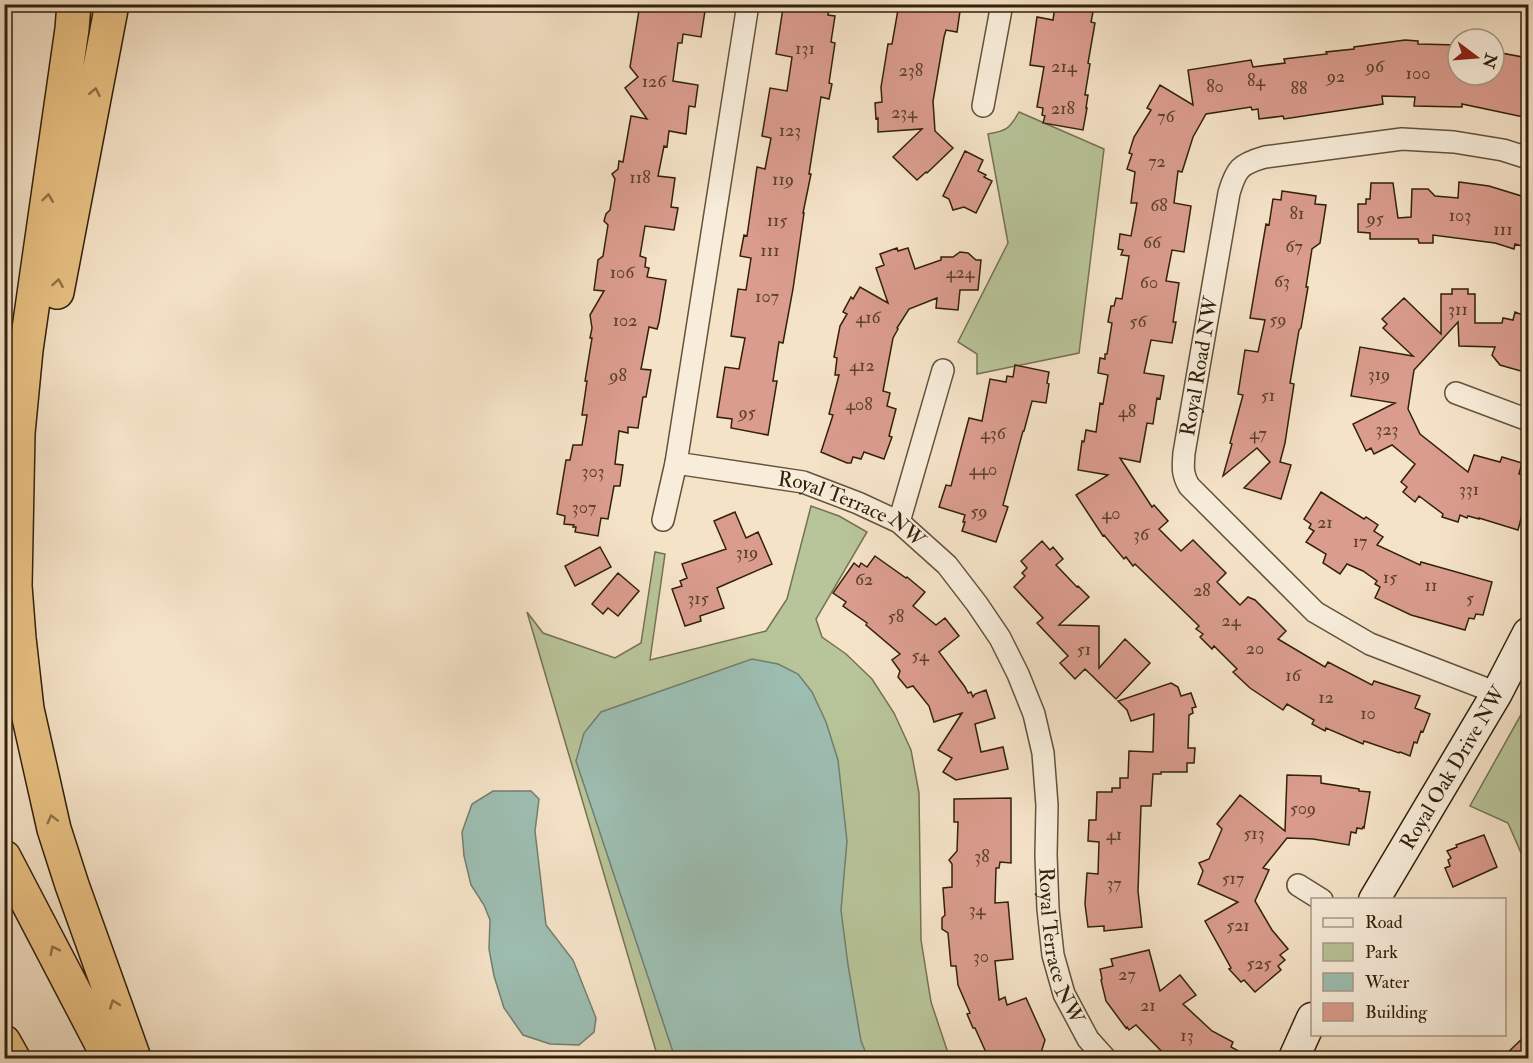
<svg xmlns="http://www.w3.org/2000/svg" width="1533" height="1063" font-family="'IM FELL Double Pica',serif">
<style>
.green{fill:#b8c499;stroke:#757252;stroke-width:1.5}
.water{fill:#9dbeb2;stroke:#727f6f;stroke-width:1.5}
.building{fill:#da9c8d;stroke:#32210a;stroke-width:1.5}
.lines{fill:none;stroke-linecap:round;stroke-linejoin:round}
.street-casing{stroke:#63523a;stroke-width:24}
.secondary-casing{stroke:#32210a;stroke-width:33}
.highway-casing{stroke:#32210a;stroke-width:36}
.street{stroke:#f8eddb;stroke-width:21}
.secondary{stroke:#f8eddb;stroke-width:30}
.highway{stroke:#eac284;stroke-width:33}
.oneway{stroke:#8e7247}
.labels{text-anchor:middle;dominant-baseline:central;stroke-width:4.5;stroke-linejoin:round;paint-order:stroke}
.number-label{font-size:18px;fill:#5c402b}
.street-label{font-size:21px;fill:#32210a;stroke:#f8eddb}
</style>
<rect width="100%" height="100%" fill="#f5e3c8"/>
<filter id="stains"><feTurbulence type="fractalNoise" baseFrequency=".00333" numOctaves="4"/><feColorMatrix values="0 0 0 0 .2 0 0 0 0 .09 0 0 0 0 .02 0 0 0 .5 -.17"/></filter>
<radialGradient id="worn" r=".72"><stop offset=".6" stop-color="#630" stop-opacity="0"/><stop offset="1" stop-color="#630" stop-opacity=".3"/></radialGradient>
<path class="green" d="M1019,112l85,37 -25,204 -102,21v-20l-19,-12 50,-99 -20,-109c19,-3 22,-6 31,-22z
M811,506l28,10 28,16 -51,87 6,18 24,17 26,25 22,34 17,37 8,43 2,147 10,62 16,48 5,8h-294l-131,-446 16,21 72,25 26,-15 14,-91 10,2 -15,106 116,-29 21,-32z
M1528,702v167l-20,-46 -38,-17z"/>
<path class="water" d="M752,659l26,5 20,10 14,18 14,30 12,38 9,81 -6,69 7,55 13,76 7,17h-193l-99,-297 8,-28 17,-21z
M493,791h38l8,8 -4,32 11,94 27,35 23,58 -2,14 -15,13 -29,-1 -27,-9 -19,-27 -10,-32 -5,-27 1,-29 -6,-15 -13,-20 -7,-29 -2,-24 10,-28z"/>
<path class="building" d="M640,4h66l-5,33 -18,-3 -1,9h-4l-5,38 25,4 -3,22 -6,-1 -3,28 -17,-3 -2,16 -3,-1 -6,30 17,2 -4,29 7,1 -4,22 -29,-4 -5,30 6,2 -1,9 4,1 -2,9 19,3 -7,42 -2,7 -8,-2 -8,42 10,1 -5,27h-3l-5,31 -10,-1v6l-9,-2 -4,33 8,1 -3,21h-6l-6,33 -7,-1 -3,18 -23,-4 1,-5h-3l1,-2 -10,-1 1,-8 -8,-2 9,-54h4l3,-15h9l5,-30h-5l5,-34h-2l7,-43h-2l2,-10 -2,-13 14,-24 -10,-1 4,-30 5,-4 5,-31 -4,-4 2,-7 4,-4 5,-31 -3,-5 6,-5 1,-8 4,1 8,-46 16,3 -22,-31 13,-11 -8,-10z
M797,4h21l11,2 -1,9 7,1 -4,26 4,1 -6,40 3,1 -3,15 -8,-2 -12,77h2l-8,39h1l-11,76 -10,54 -4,-1 -6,39h4l-9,54 -37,-7 1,-9 -15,-2 8,-50 14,2 6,-31 -14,-2 7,-47 8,1 5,-32 -11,-2 4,-21 3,1 10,-69 8,2 6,-31 -9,-2 8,-48 17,3 5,-34 -16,-3 7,-46 13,2z
M899,4h62l-4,28 -11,-2 -2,7 -11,64 2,30 18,17 -26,25 -1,-1 -9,8 -24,-23 29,-28 -44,3v-14l-2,1 -1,-16 7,-1 -1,-15 4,-24 3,-19h4z
M1055,6l38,6 -2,10 4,1 -7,40 2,1 -5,31h3l-2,13h1l-4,22 -40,-7 2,-7 -3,-1 1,-7 -6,-1 7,-40 -14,-2 7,-48 16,3z
M1405,40l13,1v3l40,1v30h36v-21l7,1v-2l27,5v60l-66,-14v3l-48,-1 1,-9 -33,-1 1,8 -99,15 -1,-3 -24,3 -1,-10 -6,1 -1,-3 -45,7 -13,23 -11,35 -4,-1 -4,32 17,3 -7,46 -12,-2 -6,31 13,2 -6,39h3l-4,21 -21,-3 -7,33 20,3 -4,23 -3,-1 -4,26 -6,-1 -7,39 -20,-4 32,49 2,-2 14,16 -9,8 22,22 12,-11 33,33 -9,9 23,23 8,-8 7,3 31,31 -8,8 47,28 3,-5 44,23 2,-4 46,15 -5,12 15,6 -7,18 -2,-1 -4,12 -3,-1 -4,14 -10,-4 -1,1 -35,-12 -1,3 -37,-16 -1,3 -13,-7 2,-4 -27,-16 -4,6 -33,-22 -17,-16 4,-3 -23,-23 -2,3 -12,-12 3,-3 -7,-5 3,-3 -64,-62 -2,2 -7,-9 -2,2 -20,-24 -1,1 -27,-41 32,-20 -30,-5 4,-29 2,1 2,-12 10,2 4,-29 3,1 5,-29 -10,-2 2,-15 5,1v-5h2l5,-31 -4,-1 3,-16h3l2,-8 6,1 7,-43 -8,-1 2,-5 -5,-1 2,-15 11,2 6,-33h-6l4,-31 -8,-3 5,-15 -3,-1 5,-16 17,-27 -4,-2 13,-23 33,20 -5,-35 63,-10 2,7 32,-4 -1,-4 43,-5 -1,-2 28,-3v-2z
M965,151l18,9 -5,11 8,4 -2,2 8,4 -16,32 -12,-6 -11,3 -4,-11 -6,-3z
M1459,182l30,4 39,12v50l-13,-4 -1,5 -19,-6 -62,-8v8h-14l-1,-4h-48v-6l-12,-1v-28h8v-5h4l1,-16h22l5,35 13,-1 1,-28h16l7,7 23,2z
M1282,191l34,5 -1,8 11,1 -6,38 -8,6 -6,38h2l-7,41 -2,2 -9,53 4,1 -9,59 -5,19 11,3 -10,34 -37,-11 26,-26 -13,-14 -34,28 9,-32 -2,-1 13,-48 -5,-1 7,-44 13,2 7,-32 -15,-2 16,-94 3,1 4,-26 8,1z
M897,248l1,3 10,-3 7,21 26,-9v-3h12l7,-5 8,1 8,7h5l-3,30h-18l-2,20 -22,-2 1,-10 -28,11 -12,19 1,1 -5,9 -10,53 7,2 -3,13 9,3 -7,27 3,1 -8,22 -20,-7 -3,7 -8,-2 -2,6h-4l-26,-11 12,-37 -4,-1 10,-39h-4l2,-17 -3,-1 6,-31 7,-12 -4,-2 8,-15 2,2 7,-12 28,16 -12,-35 8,-3 -4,-11z
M1452,289h16v5h7v29h27l1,-5 10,2 2,-8 13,5v56l-28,-8 -8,-10 3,-8 -36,-1 -1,-24 -44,48 -6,39 12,25 48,38 6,-17 26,7 2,-5 20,6 -3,11 5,1 -1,4 5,1v12l-10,38 -39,-12v1l-11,-3 -1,2 -7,-3 -2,7 -16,-5 1,-3 -24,-18 -4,6 -12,-10 4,-5 -6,-5 14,-18 -23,-19 -18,9 -3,-6 -5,3 -13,-27 42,-21 -44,-7 9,-49 53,9 -30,-28 4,-4 -5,-5 22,-21 37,36v-40h11z
M1015,365l34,7 -2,11 2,1 -3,19 -14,-2 -8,30h-1l-20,74 5,2 -12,35 -34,-11 3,-9h-2l2,-7 -26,-8 7,-22 5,1 18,-68 13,3 8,-42 16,3 1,-6 6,1z
M1321,492l43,27 2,-2 12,8 -4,6 9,6 -6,8 43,20 1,-3 7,2 64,18 -9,33 -7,-1 -2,5 -5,-1 -4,12 -54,-15 -36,-17 5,-11 -5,-3 2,-3 -14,-10 -16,-7 -7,10 -17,-11 3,-9 -20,-12 8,-11 -5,-3 2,-4 -7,-5z
M735,512l11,26 12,-6 14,32 -55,24 7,20 -24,8 1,5 -16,5 -13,-37 10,-3 -2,-5 7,-3 -5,-14 44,-15 -12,-28z
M1042,541l8,9 3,-3 10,12 -7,6 21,22 1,-1 11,11 -30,28 40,1v42l26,-29 25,24 -34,36 -31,-30 -10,10 -15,-16 8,-7 -31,-33 6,-5 -29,-31 11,-11 -3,-3 5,-5 -6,-7z
M600,547l11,20 -36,19 -10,-20z
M875,556l31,22 1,-1 18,15 -12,14 23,19 9,-7 14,18 -20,16 26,35 3,6 3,-1 2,5 2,-3 11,-4 9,28 -20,6 6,28 22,-5 5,22 -52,11 -13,-8 9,-14 -14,-8 24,-37 -28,9 -5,-16 -16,-20 -6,2 -9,-11 2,-6 -8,-11 8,-6 -34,-29 1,-2 -24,-17 3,-4 -13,-9 21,-30 5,4 2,-4 6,4z
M618,573l21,18 -21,25 -10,-8 -5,6 -11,-10z
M1171,683l7,4 3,9 10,-3 5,14 -4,1 1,5 -4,2 -1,33h7l-1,15h-7v9h-26v2h-8l-2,32h-10l-3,85 4,36 -38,4v-5l-16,1 -3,-23 2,-31 11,1 1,-32 -11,-1 1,-21h7l1,-28h15v-4h8v-10h8l1,-27 24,1 1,-38 -23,7 -4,-11 -9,-9z
M1287,775l34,1v7l38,6v2l11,1 -6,36 -1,-1 -1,2 -5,-1 -1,5 -5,-1 -2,13 -36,-6 -26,-1 -24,30 6,2 -14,31 17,29 16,19 -8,6 5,5 -7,6 3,4 -26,22 -11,-12 -3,2 -12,-13 2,-1 -26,-47 33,-19 -40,-18 5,-13 -4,-8 10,-4 13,-30 -5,-5 23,-29 45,36z
M1011,798v65l-11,-1 -1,6h-3l-1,35 13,-1 5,57 -18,2 4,39 6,-3 2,8 19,-7 19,42 -6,19h-50l-14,-31h-2l-6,-14 3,-1 -12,-28 -2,-19h-5l-3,-33 -6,-4v-11l3,-3 -2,-27 9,-1v-23l-3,-4 8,-9 1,-29h-4v-23z
M1484,835l13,32 -44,20 -8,-19 5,-2 -2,-6 3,-2 -4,-7 10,-4 -1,-2z
M1149,950l11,41 20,-16 16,20 -13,9 29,27 21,11 -2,5 22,12h-84l-33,-34 -7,5 -2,-3 -1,1 -20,-27 -5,-21 1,-1 -2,-10 13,-3 -2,-7z
M1528,1033v26h-27z"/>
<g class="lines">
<defs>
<g id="street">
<path id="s1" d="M748,4l-72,459 127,19 55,21 41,19 48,43 30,39 23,34 18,36 16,40 9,39 4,52 -1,50 2,54 5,46 11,39 24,45 17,19"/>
<path d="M983,106l19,-102"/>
<path d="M1456,393l72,27"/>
<path d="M663,520l13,-57"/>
<path d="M899,522l44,-152"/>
<path id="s2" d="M1497,693l-127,-49 -55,-32 -126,-126c-7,-12 -6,-19 -5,-33l45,-260c7,-24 11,-29 36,-36l137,-18 52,3 49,8 25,8"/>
<path d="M1298,885l24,15"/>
</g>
<g id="secondary">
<path id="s3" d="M1374,900l123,-207 31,-60"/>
<path d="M1294,1058l18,-40"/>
</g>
<path id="highway" d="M74,4l-2,25 -46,321 -8,83 -3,153 4,52 8,71 27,120 18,56 62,173
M57,292l55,-288
M4,857l105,201
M4,1042l9,16"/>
</defs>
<use href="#street" class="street-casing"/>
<use href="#secondary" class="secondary-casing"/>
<use href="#highway" class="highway-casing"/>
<use href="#street" class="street"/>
<use href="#secondary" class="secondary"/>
<use href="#highway" class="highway"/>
</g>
<defs><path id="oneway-chevron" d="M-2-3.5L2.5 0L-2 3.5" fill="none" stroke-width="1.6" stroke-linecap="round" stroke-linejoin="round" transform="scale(1.5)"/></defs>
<g class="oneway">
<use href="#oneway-chevron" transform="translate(95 92) rotate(-79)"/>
<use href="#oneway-chevron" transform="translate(48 198) rotate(-82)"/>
<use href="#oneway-chevron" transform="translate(58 283) rotate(-80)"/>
<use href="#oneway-chevron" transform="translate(52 819) rotate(-104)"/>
<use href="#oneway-chevron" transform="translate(54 950) rotate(-117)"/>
<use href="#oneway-chevron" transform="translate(114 1004) rotate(-110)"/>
</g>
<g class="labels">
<g class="number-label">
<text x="805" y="48">131</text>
<text x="1064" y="66">214</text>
<text x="1375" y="66">96</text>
<text x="911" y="70">238</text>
<text x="1418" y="73">100</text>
<text x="1336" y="76">92</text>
<text x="1256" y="80">84</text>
<text x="654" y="81">126</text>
<text x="1215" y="86">80</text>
<text x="1299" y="88">88</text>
<text x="1063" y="108">218</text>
<text x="904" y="112">234</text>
<text x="1166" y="116">76</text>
<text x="790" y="130">123</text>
<text x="1157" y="161">72</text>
<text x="640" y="177">118</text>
<text x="783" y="179">119</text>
<text x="1159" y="205">68</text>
<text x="1297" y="213">81</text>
<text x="1460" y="215">103</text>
<text x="1375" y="218">95</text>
<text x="777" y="220">115</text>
<text x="1503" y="229">111</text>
<text x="1152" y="242">66</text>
<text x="1294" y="246">67</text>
<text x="770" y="250">111</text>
<text x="622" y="272">106</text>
<text x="960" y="272">424</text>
<text x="1282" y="281">63</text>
<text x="1149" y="282">60</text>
<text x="767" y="296">107</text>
<text x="1458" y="309">311</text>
<text x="868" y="317">416</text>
<text x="1278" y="319">59</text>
<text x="625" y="320">102</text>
<text x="1138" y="321">56</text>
<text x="862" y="365">412</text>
<text x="1379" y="374">319</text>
<text x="618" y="375">98</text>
<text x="1268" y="395">51</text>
<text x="859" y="404">408</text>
<text x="1127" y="411">48</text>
<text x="747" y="412">95</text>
<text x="1387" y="429">323</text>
<text x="993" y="433">436</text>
<text x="1258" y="433">47</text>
<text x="983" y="469">440</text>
<text x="593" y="471">303</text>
<text x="1469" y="489">331</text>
<text x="584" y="507">307</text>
<text x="979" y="511">59</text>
<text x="1111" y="513">40</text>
<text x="1325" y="522">21</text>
<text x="1141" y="534">36</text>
<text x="1360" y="541">17</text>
<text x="747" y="552">319</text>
<text x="1390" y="577">15</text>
<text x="864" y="579">62</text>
<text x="1431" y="585">11</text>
<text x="1202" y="590">28</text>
<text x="698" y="598">315</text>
<text x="1470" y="598">5</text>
<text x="896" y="616">58</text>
<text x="1231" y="620">24</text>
<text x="1255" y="648">20</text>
<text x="1084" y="649">51</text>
<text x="920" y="655">54</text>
<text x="1293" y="675">16</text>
<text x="1326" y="697">12</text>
<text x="1368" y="713">10</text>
<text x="1303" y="808">509</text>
<text x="1254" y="833">513</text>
<text x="1114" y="834">41</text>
<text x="982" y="856">38</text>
<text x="1233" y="878">517</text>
<text x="1114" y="883">37</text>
<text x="977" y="909">34</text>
<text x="1238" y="925">521</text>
<text x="981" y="956">30</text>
<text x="1259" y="963">525</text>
<text x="1127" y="974">27</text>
<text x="1148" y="1005">21</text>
<text x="1187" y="1035">13</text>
</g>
<g class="street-label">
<text stroke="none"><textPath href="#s2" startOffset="500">Royal Road NW</textPath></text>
<text stroke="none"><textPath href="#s1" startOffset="648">Royal Terrace NW</textPath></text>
<text stroke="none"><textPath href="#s3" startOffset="154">Royal Oak Drive NW</textPath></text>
<text stroke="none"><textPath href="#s1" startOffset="1170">Royal Terrace NW</textPath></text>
</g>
</g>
<rect width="1533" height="1063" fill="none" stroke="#f5e3c8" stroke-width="24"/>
<rect x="6" y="6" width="1521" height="1051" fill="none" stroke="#32210a" stroke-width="3"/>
<rect x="12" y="12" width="1509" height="1039" fill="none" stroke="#32210a" stroke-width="1.5"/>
<rect x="1311" y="898" width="195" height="138" fill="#f8eddb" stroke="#a99b87" stroke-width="1.5"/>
<rect x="1323" y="918" width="30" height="9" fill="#f8eddb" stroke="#a99b87" stroke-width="1.5"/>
<text x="1365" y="928" font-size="18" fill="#32210a">Road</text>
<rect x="1323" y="943" width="30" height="18" fill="#b8c499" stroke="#a99b87" stroke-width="1.5"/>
<text x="1365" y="958" font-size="18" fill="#32210a">Park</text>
<rect x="1323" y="973" width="30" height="18" fill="#9dbeb2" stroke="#a99b87" stroke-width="1.5"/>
<text x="1365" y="988" font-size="18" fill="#32210a">Water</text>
<rect x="1323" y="1003" width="30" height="18" fill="#da9c8d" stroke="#a99b87" stroke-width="1.5"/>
<text x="1365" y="1018" font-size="18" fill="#32210a">Building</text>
<g transform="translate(1476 57) rotate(106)"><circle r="28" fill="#f8eddb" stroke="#a99b87" stroke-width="1.5"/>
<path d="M0-4.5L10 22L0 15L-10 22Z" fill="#8f2418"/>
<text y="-9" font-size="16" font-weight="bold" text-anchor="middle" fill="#32210a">N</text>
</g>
<rect width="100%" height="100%" filter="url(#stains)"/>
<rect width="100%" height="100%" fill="url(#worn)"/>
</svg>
